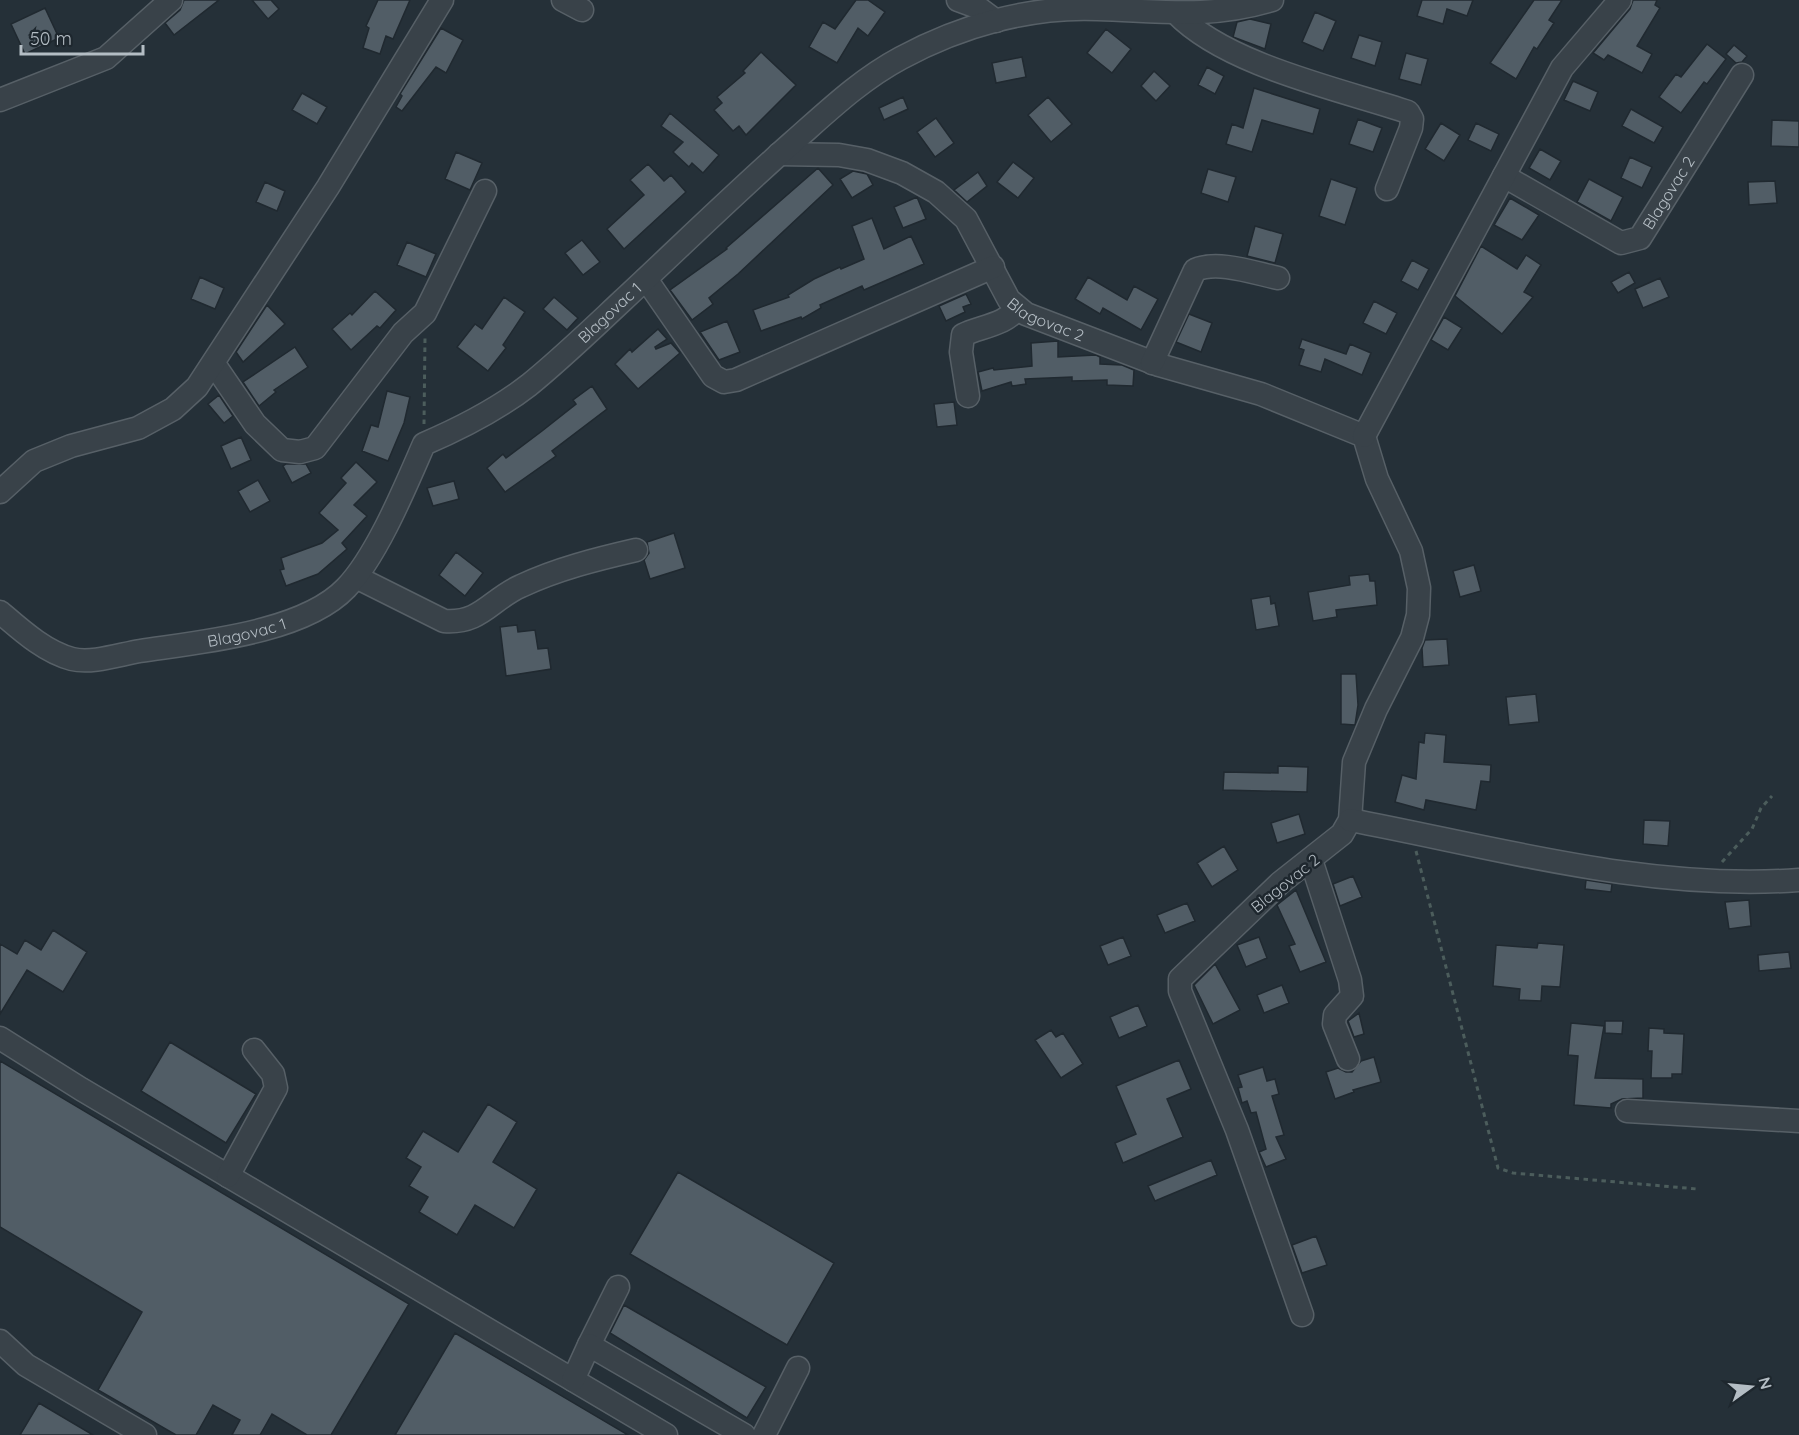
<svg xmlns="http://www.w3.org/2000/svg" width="1799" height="1435" font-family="Quicksand,sans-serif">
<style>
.building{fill:#515d66;stroke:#202930;stroke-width:1.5}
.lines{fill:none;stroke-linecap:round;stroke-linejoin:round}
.minor-casing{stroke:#576067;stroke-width:25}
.path{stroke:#4c5d5c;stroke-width:3;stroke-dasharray:4.5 4.5;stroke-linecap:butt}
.minor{stroke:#394249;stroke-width:22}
.labels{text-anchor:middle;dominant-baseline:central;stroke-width:5;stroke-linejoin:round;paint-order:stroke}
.street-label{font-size:16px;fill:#b4bdc4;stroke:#1e272e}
</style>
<rect width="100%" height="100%" fill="#253038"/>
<path class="building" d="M184,0h35l-45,35 -9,-12 15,-13z
M252,0h19l8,9 -11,10z
M378,0h32l-17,39 -7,-3 -6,18 -17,-6 6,-20 -3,-2z
M856,0h12l17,12 -17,24 -10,-8 -21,35 -28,-16 14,-25 12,7z
M1422,0h51l-6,16 -20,-7 -4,15 -26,-8z
M1534,0h28l-13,20 5,3 -17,26 -3,-2 -18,32 -26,-16z
M1633,0h24l-2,5 5,3 -23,38 15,8 -10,19 -34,-18 -4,5 -11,-7 37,-44z
M45,8l14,30 -34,16 -14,-30z
M1315,12l21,9 -13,30 -21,-9z
M1250,19l21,5 -6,25 -32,-12 4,-15z
M441,28l22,12 -17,33 -10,-6 -34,44 -6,-4 6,-11 -2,-2z
M1106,29l25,20 -19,24 -25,-20z
M1359,35l23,7 -7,24 -24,-8z
M1707,44l19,15 -19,25 -3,-2 -23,31 -22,-16 17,-23 5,3z
M1734,45l13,11 -5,6 -6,1 -10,-9z
M761,52l35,33 -50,50 -7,-9 -6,5 -19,-21 8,-7 -5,-6 28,-24 -2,-2z
M1406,53l22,6 -7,26 -22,-6z
M1022,57l4,20 -30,6 -4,-20z
M1207,67l17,9 -9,18 -17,-9z
M1154,71l16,15 -14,15 -15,-15z
M1573,81l25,11 -8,19 -26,-11z
M1254,88l66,21 -7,25 -51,-14 -10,32 -26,-8 6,-20 11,4z
M302,93l25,14 -10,17 -25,-14z
M903,97l5,12 -24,11 -5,-12z
M1048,97l24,27 -21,18 -23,-27z
M1631,109l32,18 -9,16 -32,-17z
M670,113l49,42 -16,18 -11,-10 -3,4 -16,-15 10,-10 -22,-16z
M936,118l18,25 -19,14 -18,-25z
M1358,119l24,9 -9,24 -24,-8z
M1772,120l27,1v26l-28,-1z
M1441,123l19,12 -16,26 -19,-12z
M1476,123l23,11 -8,17 -23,-11z
M1540,149l21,12 -11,19 -21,-12z
M456,152l26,11 -12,27 -25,-11z
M1630,157l22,10 -10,21 -21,-10z
M1013,162l21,16 -16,20 -21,-16z
M648,164l16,17 7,-6 15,17 -62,57 -17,-20 37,-34 -14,-15z
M818,168l15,17 -95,89 -29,24 4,6 -21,16 -22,-30 57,-41 -1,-1z
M1208,169l28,8 -8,25 -27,-9z
M853,171l14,3 6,11 -21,13 -12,-19z
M978,172l9,14 -20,16 -13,-12z
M1331,179l26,9 -12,37 -26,-9z
M1589,179l34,18 -12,24 -34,-19z
M1775,181l2,22 -28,2 -1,-23z
M265,182l20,9 -8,20 -21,-9z
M917,197l9,22 -23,9 -9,-21z
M1510,198l29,17 -17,25 -28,-15z
M872,218l12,31 27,-13 13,28 -60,26 -2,-4 -42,19 1,3 -19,11 -1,-2 -40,14 -8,-21 36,-13 -1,-2 26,-16 26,-12 1,2 23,-10 -12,-33z
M1255,226l28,8 -8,29 -28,-7z
M582,240l18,22 -17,13 -18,-22z
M407,242l29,12 -10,23 -29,-12z
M1481,246l36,23 9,-14 15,10 -17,27 9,5 -31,37 -47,-38z
M1412,260l17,9 -11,21 -17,-9z
M1629,272l6,11 -17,10 -7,-11z
M200,277l24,11 -9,21 -24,-10z
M1088,277l39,23 7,-14 24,13 -17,31 -38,-22 -3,6 -25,-15z
M1660,278l9,19 -26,11 -8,-19z
M375,291l21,19 -16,18 -3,-2 -26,24 -19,-21 18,-16 2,2z
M966,294l5,10 -8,3 2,5 -19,9 -7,-15z
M504,297l21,15 -22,33 3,3 -18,23 -31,-24 18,-23 7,5z
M554,297l24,21 -11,12 -24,-21z
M1374,301l23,12 -11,21 -23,-11z
M267,305l18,19 -42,38 -7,-10z
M1189,314l23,9 -11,29 -25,-10z
M1444,317l18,11 -14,22 -17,-10z
M727,321l13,31 -21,8 -19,-28z
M658,329l9,10 -12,8 1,2 15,-6 9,10 -42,36 -23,-25 15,-15 2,3z
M1302,339l44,15 4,-10 21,9 -9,22 -37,-16 -4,13 -22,-7 5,-15 -5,-2z
M1058,341v16l38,-2 4,2v7l22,1 12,5 -1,16 -26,-1v-5l-35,1v-4l-47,2 1,5 -14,2 -1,-4 -29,9 -4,-19 15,-4 1,2 38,-4 -1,-23z
M295,347l13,20 -34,23 2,2 -17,14 -16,-24z
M592,386l15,23 -55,42 4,5 -51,36 -18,-24 16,-14 3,4 36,-27 34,-27 -3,-4z
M387,391l23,6 -6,26 -16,38 -26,-10 9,-26 7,2z
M219,395l14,21 -9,7 -16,-19z
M954,402l3,23 -20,2 -3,-23z
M241,437l10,23 -20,9 -10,-23z
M356,462l21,20 -23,23 13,11 -25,27 5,6 -29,25 -32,12 -6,-16 4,-1 -3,-11 41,-15 16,-13 -19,-17 27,-30 -5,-5z
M286,464h20l5,9 -19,10 -9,-17z
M258,480l12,21 -20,11 -12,-21z
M454,481l5,18 -26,7 -6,-18z
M674,533l11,35 -35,11 -6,-19 5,-7 -2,-11z
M456,552l27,21 -18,23 -26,-21z
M1474,565l7,26 -21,6 -7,-26z
M1369,574l1,7h5l2,24 -41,5 1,7 -24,4 -5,-29 42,-7 -1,-9z
M1270,596l1,8 4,-1 4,23 -23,4 -5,-31z
M517,625l1,7 17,-2 3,19 10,-1 3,21 -45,7 -6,-49z
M1447,639l2,26 -26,2 -1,-19 3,-8z
M1341,674h15l2,31 -3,20 -14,-1z
M1536,694l3,28 -30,3 -3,-28z
M1425,733l21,2 -2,27 47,3 -1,17 -9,-1 -5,29 -50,-10 -2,10 -29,-8 7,-27 14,4 3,-37 5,1z
M1278,766l30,1 -1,25 -84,-2 1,-18 54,1z
M1299,814l6,20 -28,9 -6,-20z
M1644,820l26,1 -2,25 -25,-2z
M1224,846l14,24 -26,17 -15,-24z
M1353,876l9,21 -22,9 -7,-22z
M1586,880l26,4 -1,8 -26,-3z
M1296,890l30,72 -26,10 -11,-26 6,-2 -18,-39z
M1749,900l2,26 -22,3 -4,-27z
M1187,903l8,18 -30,12 -8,-18z
M53,930l34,22 -24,40 -36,-22 -27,44v-70l17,10 8,-14 16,10z
M1123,937l8,19 -23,9 -8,-19z
M1259,937l8,21 -21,9 -9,-22z
M1538,943l26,2 -4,42 -18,-1 -1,15 -22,-1 1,-11 -27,-3 3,-41 41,3z
M1789,952l2,16 -32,3 -1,-16z
M1215,964l25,46 -27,14 -19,-39z
M1282,985l7,18 -25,10 -7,-18z
M1138,1005l9,21 -28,12 -9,-21z
M1359,1013l5,21 -10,3 -6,-16z
M1605,1021h18l-1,13 -17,-1z
M1571,1023l33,3 -9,52 48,1v19l-21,1 -11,5v4l-37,-3 4,-49 -10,-1z
M1649,1028l15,1v4l20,1 -2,40h-10v4h-21l1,-27h-4z
M1051,1030l5,7 7,-4 20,31 -22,14 -26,-38z
M170,1042l86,52 -30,49 -85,-52z
M1374,1057l7,25 -28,8 1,2 -19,7 -9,-27 12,-4 8,4h6l9,-11z
M1179,1060l12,29 -24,10 16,38 -60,26 -8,-20 21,-9 -20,-48z
M0,1061l409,243 -78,131h-24l-35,-21 -12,21h-28l8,-15 -27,-15 -17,30h-20l-78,-45 44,-78 -142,-85z
M1263,1067l4,14 8,-2 4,15 -7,2 12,39 -8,2 10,22 -20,8 -7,-15 7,-3 -10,-37 -5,1 -4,-12 -5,2 -4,-15 4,-1 -4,-12z
M488,1104l29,18 -24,40 44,27 -23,39 -39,-23 -18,30 -38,-23 9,-15 -19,-11 12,-19 -15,-9 17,-27 35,21z
M1211,1160l6,15 -62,26 -7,-15z
M678,1172l156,91 -47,82 -157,-91z
M1316,1236l11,29 -25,8 -10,-28z
M624,1305l142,82 -19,31 -137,-85z
M455,1333l173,102h-233z
M39,1403l54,32h-73z"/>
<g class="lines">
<defs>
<g id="minor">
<path d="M563,0l19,10"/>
<path d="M958,0l19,7 19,14"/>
<path d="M1176,13c50,52 163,76 232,99l4,7 -1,9 -24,61"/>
<path d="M0,100l106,-42 65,-58"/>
<path id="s1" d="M779,154l60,1 28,5 35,13 34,19 30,27 43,81 17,14 133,51 102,29 103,42 13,43 34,72 8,37 -1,27 -6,23 -36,71 -22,53 -4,58 -8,14 -62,49 -100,96v12l57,139 65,185"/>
<path id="s2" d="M1504,176l117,67 19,-5 102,-163"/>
<path d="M646,279l67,97 11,6 12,-2 257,-113"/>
<path d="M1152,363l43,-93c23,-10 59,3 83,8"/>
<path d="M214,364l41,60 27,26 18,2 15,-4 88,-115 22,-20 60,-122"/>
<path d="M968,396l-7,-44 2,-17c16,-8 45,-11 54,-27"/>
<path d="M1364,436l198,-368 58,-68"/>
<path d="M0,492l34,-31 37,-15 67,-18 35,-19 24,-22 131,-200 114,-187"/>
<path d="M356,577l88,44c37,3 47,-22 77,-35 36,-17 76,-27 115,-36"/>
<path id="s3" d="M0,612c21,18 45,40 72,47 20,5 49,-5 68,-8 59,-9 163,-18 206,-63 31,-32 60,-103 78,-144 35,-15 74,-35 105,-59 32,-26 62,-55 93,-84 57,-53 113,-108 172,-160 34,-30 66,-61 107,-83 59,-32 129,-52 197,-49 63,2 111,10 174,-9"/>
<path d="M1350,820c148,28 297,71 449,60"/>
<path d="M1311,860l39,120 2,16 -17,19 -1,9 14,35"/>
<path d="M0,1038l81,51 585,346"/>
<path d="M1627,1111l172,10"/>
<path d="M228,1176l48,-88 -3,-14 -19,-24"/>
<path d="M0,1341l26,24 119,70"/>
<path d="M589,1345l29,-58"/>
<path d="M573,1380l16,-35 155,90"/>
<path d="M764,1435l34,-67"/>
</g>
</defs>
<use href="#minor" class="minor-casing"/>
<path class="path" d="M424,424l1,-86
M1416,851l82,317 15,5 184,16
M1722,862l30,-33 9,-21 11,-12"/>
<use href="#minor" class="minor"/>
</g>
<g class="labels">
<g class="street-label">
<text stroke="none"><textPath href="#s2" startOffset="208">Blagovac 2</textPath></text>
<text stroke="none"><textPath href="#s3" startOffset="768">Blagovac 1</textPath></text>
<text stroke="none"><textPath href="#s1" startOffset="339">Blagovac 2</textPath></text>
<text stroke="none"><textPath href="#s3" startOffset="264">Blagovac 1</textPath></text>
<text transform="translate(1285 883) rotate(-39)">Blagovac 2</text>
</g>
</g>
<g transform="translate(1751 1387) rotate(75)" stroke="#1e272e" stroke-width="4.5" paint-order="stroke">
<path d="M0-4.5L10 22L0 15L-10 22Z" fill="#b4bdc4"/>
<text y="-9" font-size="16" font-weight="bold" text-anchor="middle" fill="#b4bdc4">N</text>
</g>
<path d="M21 45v9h122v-9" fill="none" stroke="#b4bdc4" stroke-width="3"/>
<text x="30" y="45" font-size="18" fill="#b4bdc4" stroke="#1e272e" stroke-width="4.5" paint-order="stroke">50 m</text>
</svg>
